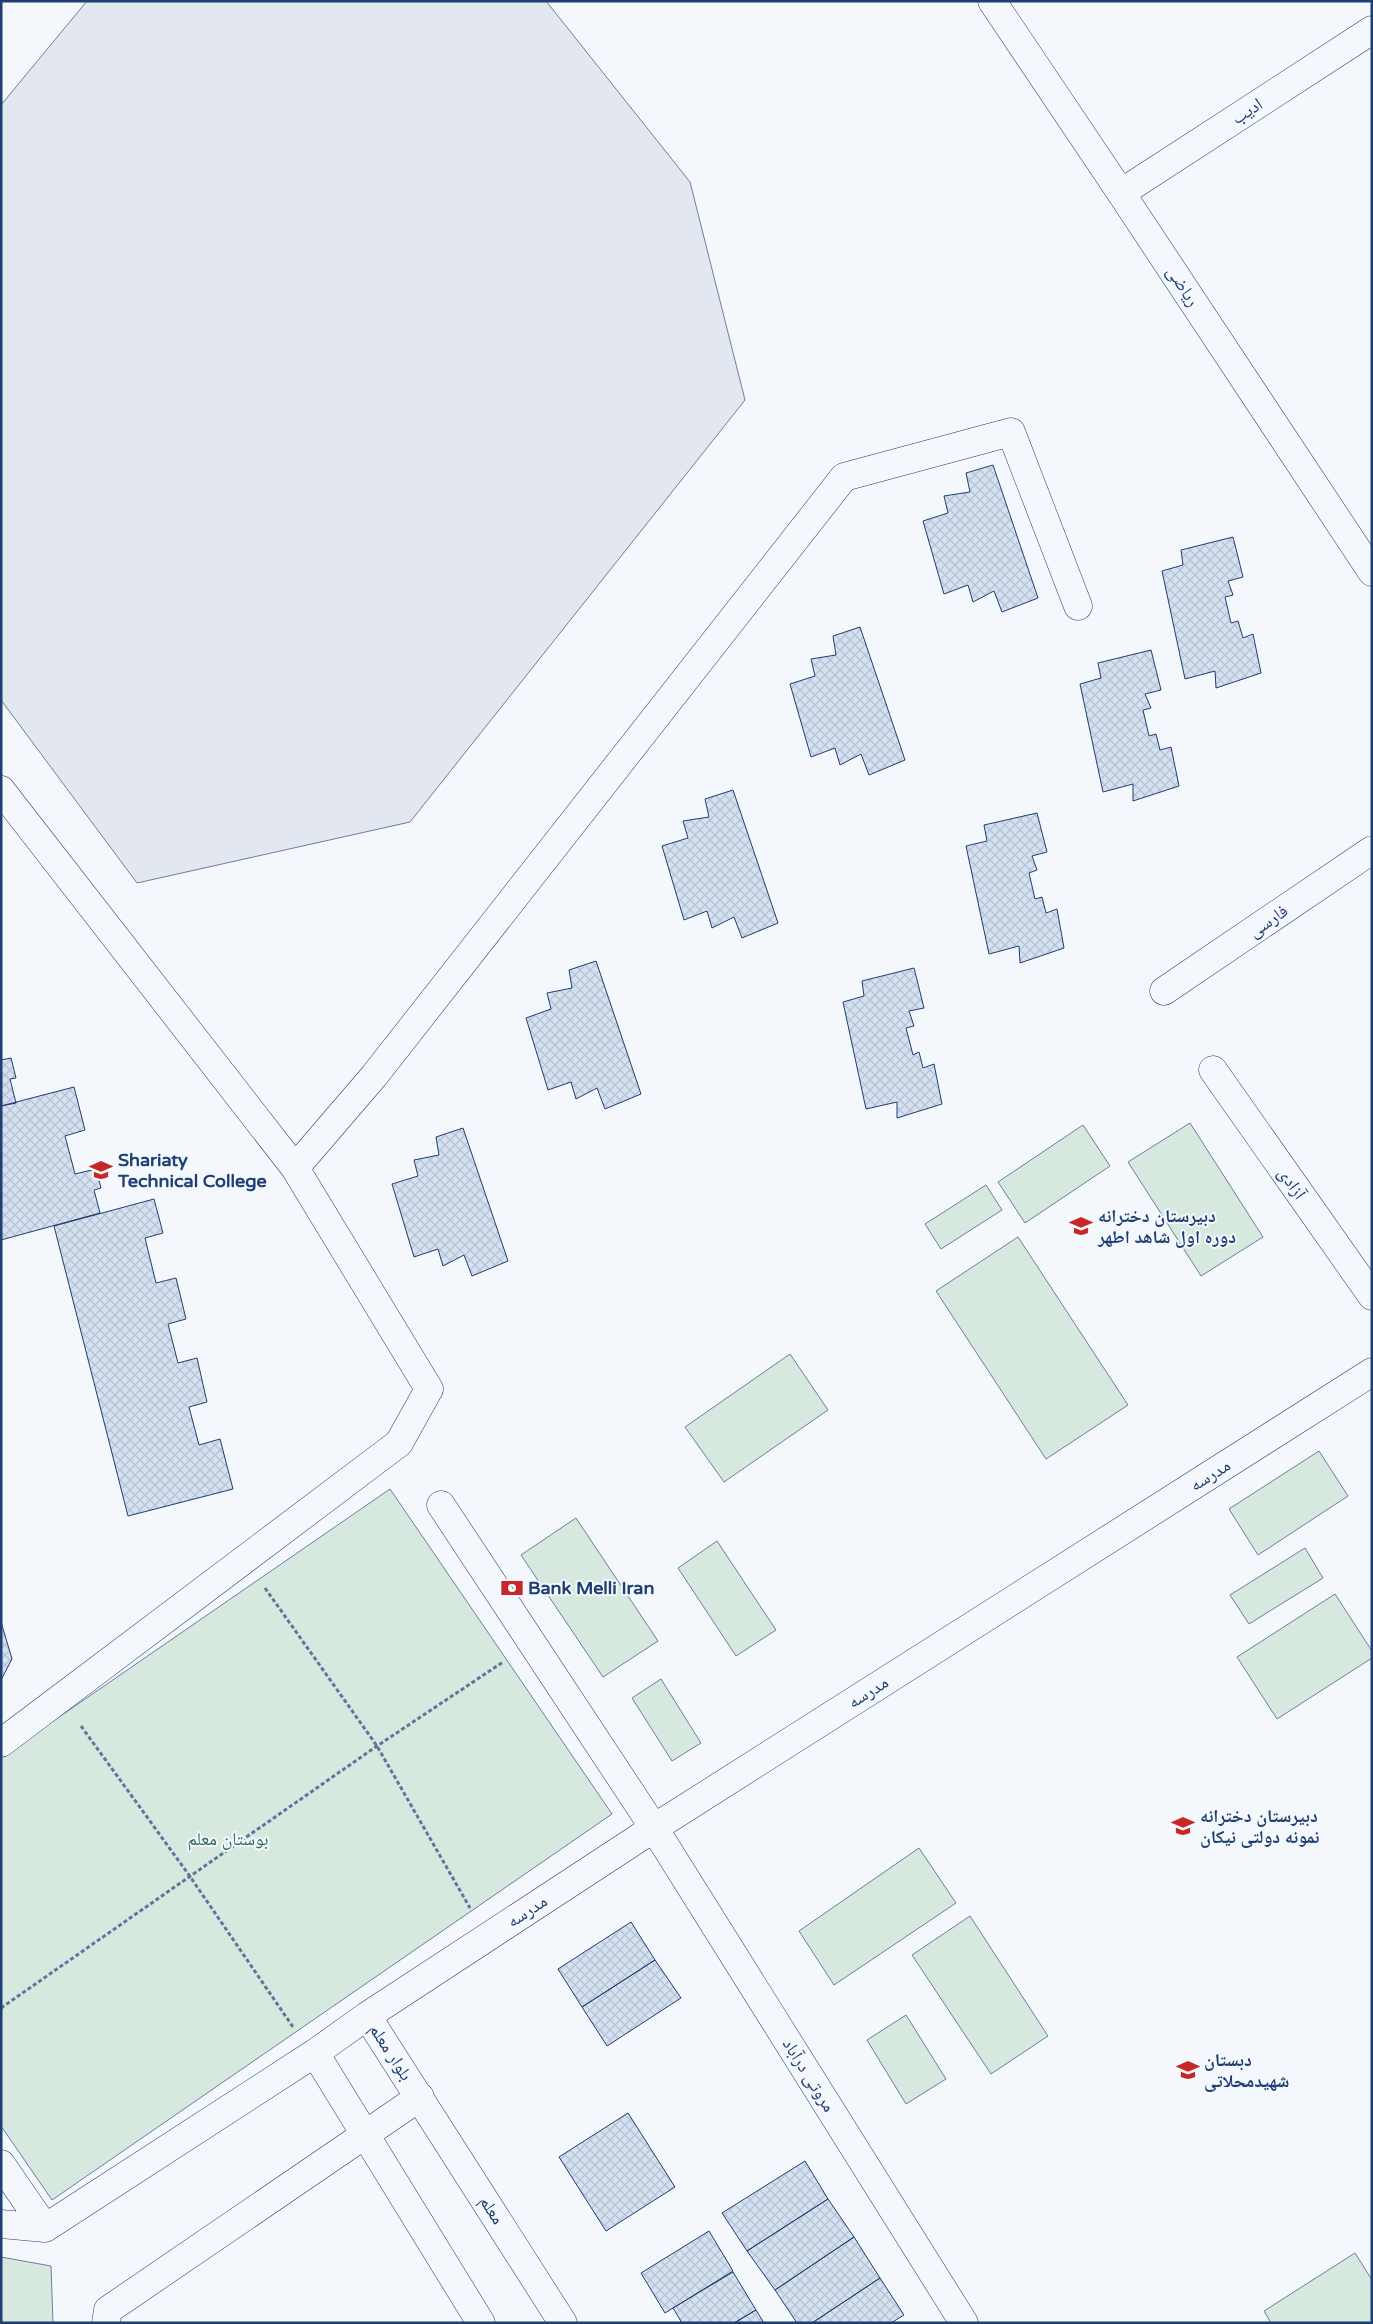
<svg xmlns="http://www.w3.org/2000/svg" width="1373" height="2324" font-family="'Varela Round','Noto Naskh Arabic',sans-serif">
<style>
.green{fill:#d7e8df;stroke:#687fa3}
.parking{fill:#e3e8f0;stroke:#687fa3}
.building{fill:url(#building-cross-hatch);stroke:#1d3f73}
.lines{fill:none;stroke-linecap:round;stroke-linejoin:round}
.minor-casing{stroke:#1d3f73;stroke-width:29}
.path{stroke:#5e769c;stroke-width:3;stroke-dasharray:4 2.5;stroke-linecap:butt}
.minor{stroke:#f4f7fb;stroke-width:28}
.labels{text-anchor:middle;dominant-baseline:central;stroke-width:4;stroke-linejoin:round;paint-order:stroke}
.street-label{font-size:18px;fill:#1d3f73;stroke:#f4f7fb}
.poi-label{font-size:18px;font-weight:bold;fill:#1d3f73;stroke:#f4f7fb;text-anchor:start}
.park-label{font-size:18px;fill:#2c6c60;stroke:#f4f7fb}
</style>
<defs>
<pattern id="building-cross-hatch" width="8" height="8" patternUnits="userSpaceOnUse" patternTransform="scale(1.25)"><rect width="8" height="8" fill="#d5e0f0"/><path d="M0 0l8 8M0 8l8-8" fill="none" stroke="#b6c1d1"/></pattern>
</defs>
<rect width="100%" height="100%" fill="#f4f7fb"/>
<path class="green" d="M1190,1123l73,114 -62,39 -73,-114z
M1083,1125l27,41 -85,57 -27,-41z
M986,1185l16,25 -61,39 -16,-25z
M1018,1237l110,168 -82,54 -110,-168z
M790,1354l38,56 -104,72 -39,-55z
M1319,1451l29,45 -90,59 -29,-46z
M390,1489l222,325 -560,386 -51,-74v-369z
M576,1518l82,123 -55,36 -82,-122z
M717,1541l59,89 -40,26 -58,-88z
M1305,1548l18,30 -74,46 -19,-29z
M1335,1594l37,57v7l-95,61 -40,-62z
M661,1679l40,64 -29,18 -40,-63z
M919,1848l37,55 -122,82 -35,-54z
M970,1916l78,120 -57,38 -79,-119z
M906,2015l40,64 -40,25 -39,-64z
M1355,2253l17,27v43h-101l-7,-12z
M1,2257l50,9 2,57h-52z"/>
<path class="parking" d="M87,1h459l144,181 55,218 -335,422 -273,61 -136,-183v-595z"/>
<path class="building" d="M993,465l45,133 -36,14 -8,-21 -21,11 -5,-17 -24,9 -21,-73 25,-8 -4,-17 26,-4 -4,-19z
M1233,537l10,40 -15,4 5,14 -8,2 6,26 7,-2 5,17 10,-4 8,39 -45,15 -1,-17 -30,8 -23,-108 21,-6 -2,-15z
M860,627l45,133 -36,15 -8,-21 -21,11 -5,-17 -24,9 -21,-73 25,-8 -4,-17 25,-4 -3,-19z
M1151,650l10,40 -16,4 6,14 -8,2 6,26 7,-2 4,16 11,-3 8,39 -46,15v-17l-30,8 -23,-108 21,-6 -3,-15z
M733,790l45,133 -36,15 -8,-21 -22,11 -5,-17 -23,9 -22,-74 26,-8 -5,-17 26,-4 -4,-18z
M1037,813l10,39 -15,4 5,14 -8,3 6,26 7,-2 4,16 11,-4 7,39 -44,15 -1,-17 -30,8 -23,-108 21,-5 -3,-16z
M596,961l45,133 -36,15 -8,-21 -21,11 -5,-17 -23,8 -22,-72 25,-9 -4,-16 25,-5 -3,-18z
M914,968l10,40 -15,3 5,15 -8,2 7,27 6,-3 4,16 11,-4 8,40 -45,14v-16l-31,7 -23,-107 21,-6 -2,-15z
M11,1058l5,20 -6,1 6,24 -15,3v-46z
M74,1087l11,43 -20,6 10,38 21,-5 5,19 -7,2 6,23 -99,27v-134z
M463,1128l45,133 -36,15 -8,-21 -21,11 -5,-17 -24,8 -22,-73 26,-8 -4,-16 25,-5 -3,-18z
M154,1199l9,34 -18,5 11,45 20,-5 10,41 -18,5 10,39 19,-5 10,44 -18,5 10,38 21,-6 13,50 -105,27 -74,-290z
M1,1622l11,37 -11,21z
M631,1922l24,38 -73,47 -24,-38z
M655,1960l26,38 -74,48 -25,-39z
M628,2113l47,74 -69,44 -47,-74z
M805,2161l23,38 -81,52 -25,-38z
M828,2199l26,38 -79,53 -28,-39z
M709,2231l24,40 -68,42 -24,-40z
M854,2237l26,41 -68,45h-15l-22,-33z
M733,2272l23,38 -22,13h-52l-9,-15z
M880,2278l24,37 -13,8h-79z
M756,2310l8,13h-30z"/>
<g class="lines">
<defs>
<path id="minor" d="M992,1l129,192 251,379
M1121,193l251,-163
M1,790l294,378 134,221 -30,54 -398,300
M1164,991l208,-141
M1213,1070l159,226
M295,1168l79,-92 470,-599 167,-45 67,174
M441,1505l213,323 310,495
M367,2016l196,307
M315,2053l166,270
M1,2164l44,64
M1,2224l44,4 270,-175 52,-37 287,-188 718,-456
M106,2323l2,-13 312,-213"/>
</defs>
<use href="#minor" class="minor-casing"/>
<path class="path" d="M265,1588l112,158 93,162
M81,1726l108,149 104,152
M1,2008l376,-262 126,-84"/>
<use href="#minor" class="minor"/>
</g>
<defs>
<symbol id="university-bare" viewBox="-9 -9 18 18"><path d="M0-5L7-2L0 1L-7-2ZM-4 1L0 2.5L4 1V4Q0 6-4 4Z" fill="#c62828" stroke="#f4f7fb" stroke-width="2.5" paint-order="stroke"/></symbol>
<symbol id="school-bare" viewBox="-9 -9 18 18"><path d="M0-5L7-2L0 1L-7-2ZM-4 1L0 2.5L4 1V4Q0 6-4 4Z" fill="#c62828" stroke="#f4f7fb" stroke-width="2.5" paint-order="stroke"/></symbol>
<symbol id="bank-bare" viewBox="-9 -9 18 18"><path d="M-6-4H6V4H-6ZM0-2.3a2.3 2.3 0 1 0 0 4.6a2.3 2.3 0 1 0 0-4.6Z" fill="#c62828" stroke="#f4f7fb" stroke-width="2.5" paint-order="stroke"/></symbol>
</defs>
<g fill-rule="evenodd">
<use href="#university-bare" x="85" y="1154" width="32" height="32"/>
<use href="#school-bare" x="1065" y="1210" width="32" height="32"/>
<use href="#bank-bare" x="496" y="1572" width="32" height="32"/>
<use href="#school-bare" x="1167" y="1810" width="32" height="32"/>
<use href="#school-bare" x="1172" y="2054" width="32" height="32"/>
</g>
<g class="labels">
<g class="street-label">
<text transform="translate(1247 111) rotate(-33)">ادیب</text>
<text transform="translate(1183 286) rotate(57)">ریاضی</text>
<text transform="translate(1268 921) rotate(-34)">فارسی</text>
<text transform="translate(1292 1183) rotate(55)">آزادی</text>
<text transform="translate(1210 1475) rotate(-32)">مدرسه</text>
<text transform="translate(868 1692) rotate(-32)">مدرسه</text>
<text transform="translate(527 1911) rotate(-33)">مدرسه</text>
<text transform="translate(391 2052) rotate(57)">بلوار معلم</text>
<text transform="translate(809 2075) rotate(58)">مروتی درآباد</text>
<text transform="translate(492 2210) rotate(57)">معلم</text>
</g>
<g class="poi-label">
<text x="118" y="1160">Shariaty<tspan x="118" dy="21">Technical College</tspan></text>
<text x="1098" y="1216">دبیرستان دخترانه<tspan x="1098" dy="21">دوره اول شاهد اطهر</tspan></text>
<text x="528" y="1588">Bank Melli Iran</text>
<text x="1200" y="1816">دبيرستان دخترانه<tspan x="1200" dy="21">نمونه دولتی نيکان</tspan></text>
<text x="1204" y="2060">دبستان<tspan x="1204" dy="21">شهیدمحلاتی</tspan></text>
</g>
<g class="park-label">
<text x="228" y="1839">بوستان معلم</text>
</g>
</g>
<rect width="1373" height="2324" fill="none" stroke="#1d3f73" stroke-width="5"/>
</svg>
